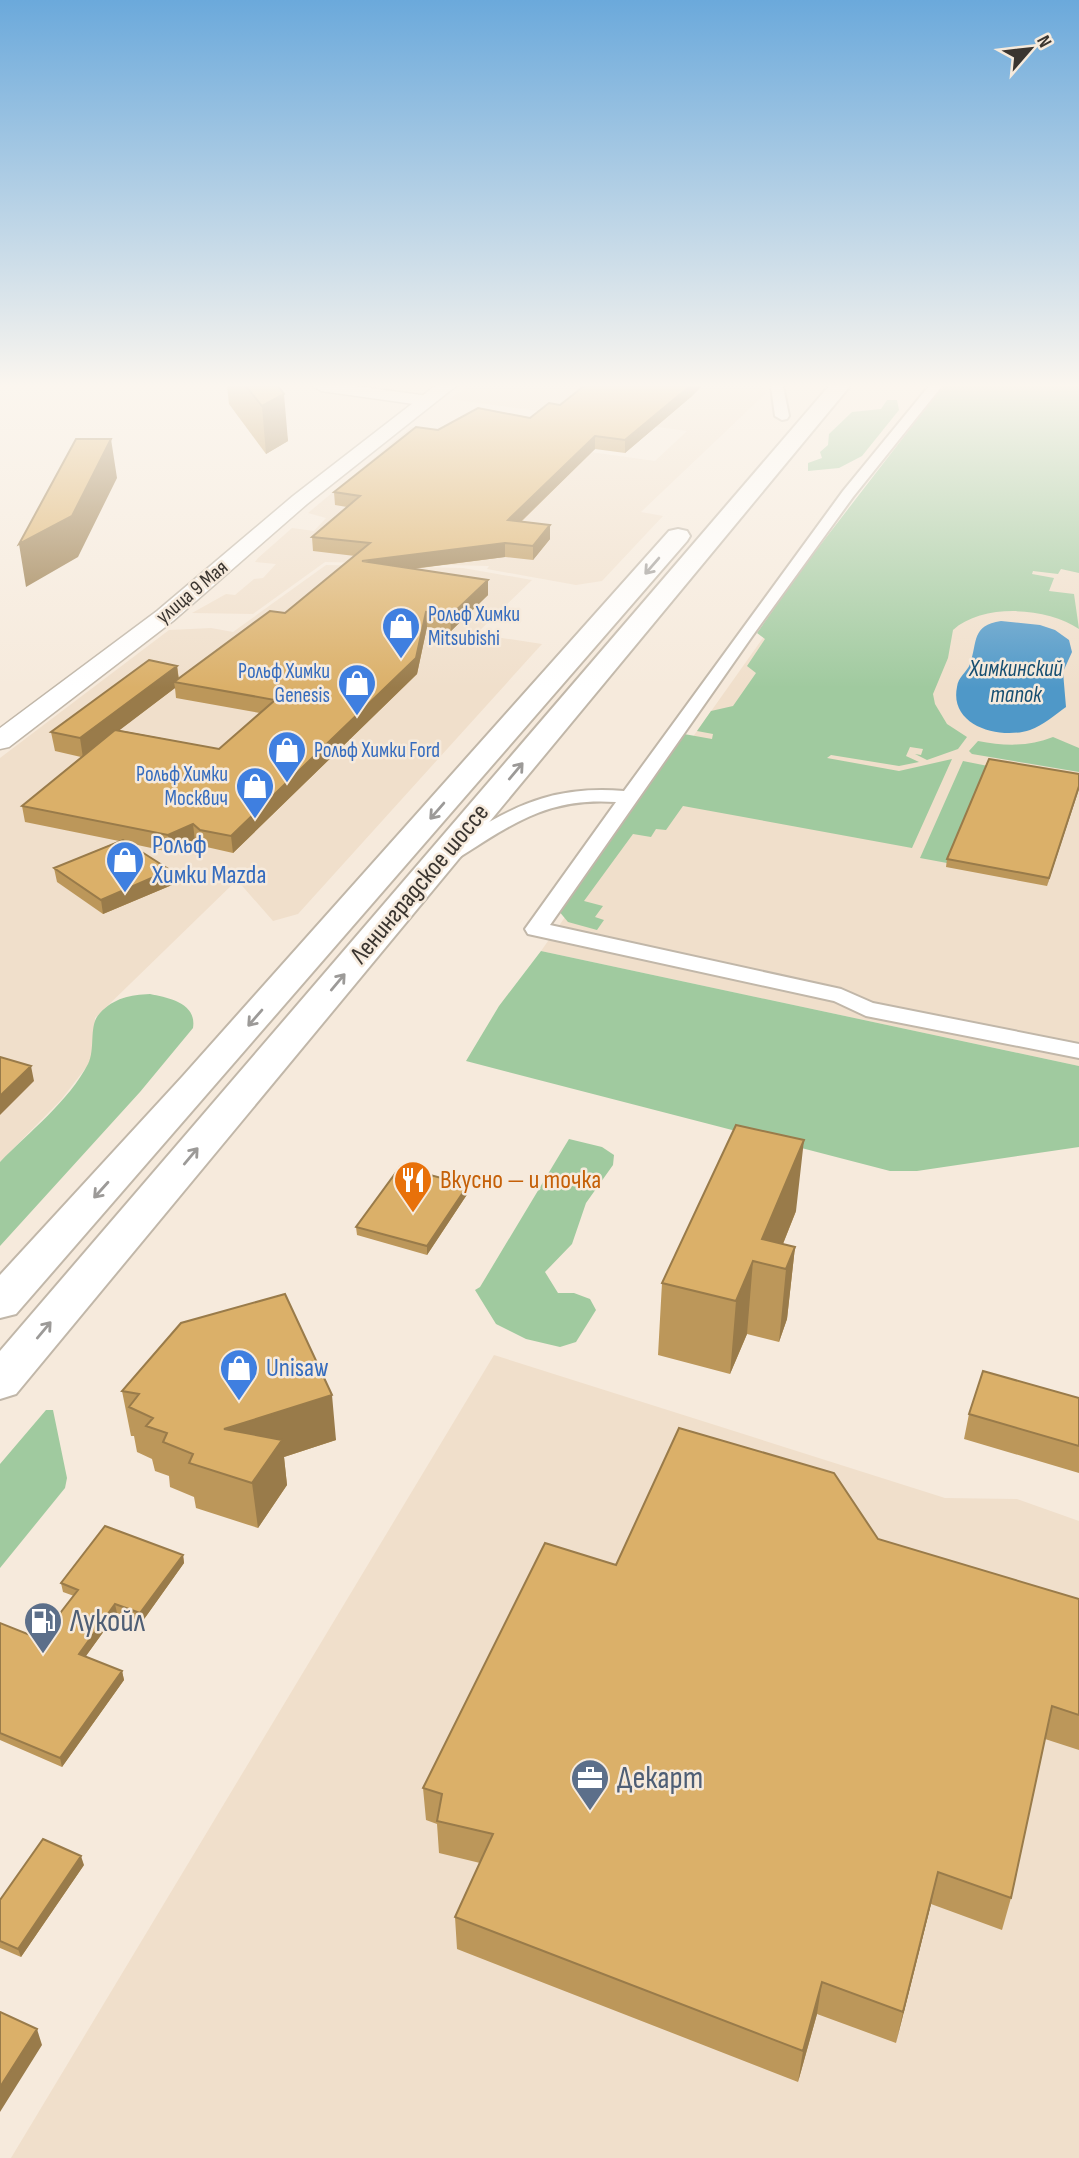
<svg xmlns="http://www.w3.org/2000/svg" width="1079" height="2158" font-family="'Sofia Sans Condensed',sans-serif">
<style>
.built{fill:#f0dfcb}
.green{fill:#a0ca9f}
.water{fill:#4f98c8}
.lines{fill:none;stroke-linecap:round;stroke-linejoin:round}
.minor-casing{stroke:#c1b7a9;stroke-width:4}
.tertiary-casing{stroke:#c1b7a9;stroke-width:3}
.secondary-casing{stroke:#c1b7a9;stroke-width:3}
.trunk-casing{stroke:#c1b7a9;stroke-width:4}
.minor{fill:#fff;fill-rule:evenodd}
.tertiary{fill:#fff;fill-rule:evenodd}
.secondary{fill:#fff;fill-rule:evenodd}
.trunk{fill:#fff;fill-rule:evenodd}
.wall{fill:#bc975a;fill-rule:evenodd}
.shaded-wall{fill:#997b4a}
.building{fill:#dbb069;stroke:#997b4a;stroke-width:2}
.oneway{stroke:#9c9a98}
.labels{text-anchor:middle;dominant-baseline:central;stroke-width:5;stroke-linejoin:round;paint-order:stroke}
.far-street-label{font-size:21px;fill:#3a3530;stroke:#f6eadc}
.far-shop-label{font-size:21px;fill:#366cbe;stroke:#f6eadc;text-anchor:start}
.far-water-label{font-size:23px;font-style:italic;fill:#164e70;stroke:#f6eadc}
.shop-label{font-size:26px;fill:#366cbe;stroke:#f6eadc;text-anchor:start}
.street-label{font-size:26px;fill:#3a3530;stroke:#f6eadc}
.food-label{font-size:26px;fill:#c56008;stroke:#f6eadc;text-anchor:start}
.near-service-label{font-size:32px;fill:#4e5e75;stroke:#f6eadc;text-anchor:start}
</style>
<rect width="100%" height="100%" fill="#f6eadc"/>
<path class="built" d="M468,386h296l2,7 -125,119 22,4 -61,65 -26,4 -89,-16 2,-3 -164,-4 -72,52 -61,-1 34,-19 9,1 19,-16 9,-1 13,-14 -21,-2 3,-4 34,-30 22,3 12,-13 -18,-5 103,-86 244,34 32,-30 -238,-32z
M962,545l117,16v505l-538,-115 266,-375z
M326,565l137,3 69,12 -56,54 66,10 -244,270 -25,7 -36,-41 -142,138 -1,32 -6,15 -27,35 -61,62v-404l169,-128 42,-2 22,4z
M494,1355l451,143 72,1 62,22v637h-1068z"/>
<path class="green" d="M943,386h136v187l-18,-4 -3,5 -25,-3 -1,3 22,4 -5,13 25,3 5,35c-32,-22 -96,-26 -126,1l-5,28 -15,36 2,10 12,20 20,13 -9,12 -31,11 -12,-6 6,1 2,-6 -13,-2 -4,9 13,6 -20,4 -68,-11 -4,3 72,13 53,-12 -40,89 -229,-42 -17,24 -10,-1 -5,8 -18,-3 -49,67 19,5 -8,11 9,3 -7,10 -29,-8 -10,-12 126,-176 28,5 1,-5 -16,-3 14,-20 22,-5 23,-33 -9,-7 18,-27 -8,-6 44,-63z
M887,400h10l2,10 -37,46 -23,12 -31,3v-8l14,-5 -2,-6 8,-7 1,-11 23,-22 29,-3z
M1053,737l26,11v24l-107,-18 -3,-3 9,-10c26,5 50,6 75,-4z
M963,761l25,5 -41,97 -27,-5z
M541,951l538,115v81l-162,24h-27l-424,-110 33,-55z
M150,994c19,4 47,9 43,34l-53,64 -140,154v-84c29,-30 69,-61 88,-98 8,-16 0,-39 12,-51 14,-15 30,-18 50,-19z
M569,1139l33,8 12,8 -1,10 -27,38 -14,41 -27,28 13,21h16l16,6 6,11 -20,32 -16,5 -34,-8 -30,-15 -21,-34 5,-3z
M46,1410h7l14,68 -2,10 -65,80v-104z"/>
<path class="water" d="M1001,621l39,4 15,5 14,10 3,12 -9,20 3,35c-11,8 -23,18 -36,23 -30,10 -81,-4 -73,-43 1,-10 10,-15 13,-23 8,-23 1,-38 31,-43z"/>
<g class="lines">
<defs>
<path id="minor" d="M771,386h12l6,30 -2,3 -5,1 -7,-4z
M929,386h13l-89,111 -100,138 -203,290 291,64 32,14 206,41v14l-213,-42 -32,-15 -306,-67 -3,-5 91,-127c-70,-5 -105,23 -161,58h-14l-3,-4c7,-10 21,-16 31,-22 53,-33 92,-48 155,-43l219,-300z"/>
<path id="tertiary" d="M313,386h43l72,10 8,5 -8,5 -107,-15z"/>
<path id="secondary" d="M435,386h21l-149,118 -134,117 -164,126 -9,2v-21l157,-117 136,-115z"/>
<path id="trunk" d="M829,386h21l-834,1008 -16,5v-48z
M678,529l9,2 3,5 -3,5 -671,773 -16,4v-43l182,-198 487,-546z"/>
</defs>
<use href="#minor" class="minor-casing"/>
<use href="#tertiary" class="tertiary-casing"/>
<use href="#secondary" class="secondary-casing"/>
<use href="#trunk" class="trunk-casing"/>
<use href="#minor" class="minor"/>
<use href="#tertiary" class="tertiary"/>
<use href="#secondary" class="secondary"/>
<use href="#trunk" class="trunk"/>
</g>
<path class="wall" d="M227,386h51l10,55 -22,13 -37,-50z
M692,396l-67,57 -30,-4 -74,73 29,3v14l-17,21 -28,-3 -92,12 75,26 -37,36 -24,-4 -10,47 -184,179 -31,-7 -7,-5 -25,11 -42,-9 42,27 2,15 -69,29 -46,-32 -3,-14 65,-27 -94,-19 -3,-16 59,-49 -26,-6 -4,-19 126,-66 2,13 106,-66 70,-57 -42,-5 -1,-14 35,-30 -12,-2 -1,-13 104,-62 92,-12 30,-13zM175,688l1,10 84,15 -41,36 -100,-19z
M1079,774l-32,112 -101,-19 1,-8z
M468,1193l-41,62 -70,-20 -1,-8z
M796,1211l-13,33 12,3 -8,72 -8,23 -32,-8 -17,40 -72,-19 4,-72z
M285,1294l51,146 -52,17 3,28 -29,43 -62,-20 -2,-11 -24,-10 -1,-11 -14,-5 -3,-12 -15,-7 -3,-16h-3l-9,-45z
M1079,1398v75l-115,-34 5,-25z
M183,1555l1,8 -42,59 -25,-9 -32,44 37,14 2,9 -62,87 -62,-27v-117l40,16 34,-43 -11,-4 -2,-9z
M616,1565l463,34v151l-34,-11 -34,159 -9,32 -71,-26 -35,139 -79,-29 -19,68 -341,-133 -2,-32 25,-54 -41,-10 -2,-29 -11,-4 -3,-32z
M84,1865l-63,92 -21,-9v-48z"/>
<path class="shaded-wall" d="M690,386h12l-10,10 -67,57v-13z
M284,394l4,47 -22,13 -4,-48z
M595,436v13l-87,85v-14z
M111,439l6,39 -39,79 -52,30 -7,-43z
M550,525v14l-17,21v-14z
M505,543v14l-142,18 -1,-14z
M488,580v15l-37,36 -1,-15z
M426,612l1,15 -10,47 -184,179 -2,-17z
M177,666l2,17 -5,-1 1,6 -92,70 -3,-20z
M1079,786v3l-32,97 2,-8z
M193,824l2,17 -25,11 -2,-17z
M170,870l2,15 -69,29 -2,-14z
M31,1066l3,15 -34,34v-19z
M804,1140l-8,71 -22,55 -12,-27z
M468,1185v8l-41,62v-9z
M795,1247l-8,72 -8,23 7,-73z
M753,1261l-6,73 -17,40 6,-73z
M332,1395l4,45 -52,17 3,28 -29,43 -6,-45 -28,-54z
M183,1555l1,8 -42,59 -2,-9z
M115,1604l2,9 -36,50 -2,-9z
M122,1671l2,9 -62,87 -2,-9z
M81,1856l3,9 -63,92 -3,-8z
M938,1872l-7,32 -35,139 7,-31z
M822,1982l-5,32 -19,68 5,-31z
M37,2029l5,16 -42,67v-25z"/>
<path class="building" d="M246,386h32l6,8 -22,12z
M584,386h106l-65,54 -30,-4 -87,84 42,5 -17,21 -28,-3 -143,18 126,19 -38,36 -24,-4 -10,46 -185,178 -31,-6 -7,-6 -25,11 -146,-29 93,-76 104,19 56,-49 -101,-18 96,-71 15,2 85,-70 -58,-6 48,-41 -26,-4 82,-65 22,3 40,-22 52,10 19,-15 11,2z
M76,439h35l-39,77 -53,28z
M149,660l28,6 -97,72 -29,-6z
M989,759l90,15v12l-30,92 -102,-19z
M123,840l47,30 -69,30 -47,-32z
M0,1057l31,9 -31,30z
M736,1125l68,15 -42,99 33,8 -9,22 -33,-8 -17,40 -74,-18z
M400,1167l68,18 -41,61 -71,-19z
M285,1294l47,101 -108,34 58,11 -30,43 -63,-20 4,-9 -30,-12 4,-9 -21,-7 7,-8 -24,-11 10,-13 -17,-3 59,-68z
M983,1371l96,27v48l-110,-32z
M679,1428l155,45 44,66 201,60v116l-27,-9 -41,192 -73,-26 -35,140 -81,-30 -19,69 -348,-134 38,-83 -56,-13 5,-27 -19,-6 122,-245 71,22z
M105,1526l78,29 -43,58 -25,-9 -36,50 43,17 -62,87 -60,-25v-110l40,16 38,-49 -17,-7z
M43,1839l38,17 -63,93 -18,-8v-41z
M0,2012l37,17 -37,58z"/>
<defs><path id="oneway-shaft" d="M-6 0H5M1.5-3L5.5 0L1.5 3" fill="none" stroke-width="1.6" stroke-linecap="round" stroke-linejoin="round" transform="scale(1.75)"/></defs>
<g class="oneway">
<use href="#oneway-shaft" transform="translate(652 566) rotate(131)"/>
<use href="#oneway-shaft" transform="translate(516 771) rotate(-50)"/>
<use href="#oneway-shaft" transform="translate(437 811) rotate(131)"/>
<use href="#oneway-shaft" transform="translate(338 982) rotate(-50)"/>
<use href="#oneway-shaft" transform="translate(255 1018) rotate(131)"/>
<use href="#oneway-shaft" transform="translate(191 1156) rotate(-50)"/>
<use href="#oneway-shaft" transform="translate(101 1190) rotate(132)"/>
<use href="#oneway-shaft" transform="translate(44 1330) rotate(-50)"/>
</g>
<linearGradient id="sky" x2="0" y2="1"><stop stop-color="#6ba9db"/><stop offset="0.56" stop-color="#fbf6ef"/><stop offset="1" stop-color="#fbf6ef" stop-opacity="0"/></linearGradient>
<rect width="1079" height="688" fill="url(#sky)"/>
<defs>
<symbol id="shop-pin" viewBox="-11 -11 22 30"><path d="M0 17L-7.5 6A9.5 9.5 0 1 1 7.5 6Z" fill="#3f7fe0" stroke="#f6eadc"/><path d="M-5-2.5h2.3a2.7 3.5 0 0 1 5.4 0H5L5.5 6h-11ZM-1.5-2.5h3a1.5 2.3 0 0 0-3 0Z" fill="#fff"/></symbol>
<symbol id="restaurant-pin" viewBox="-11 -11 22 30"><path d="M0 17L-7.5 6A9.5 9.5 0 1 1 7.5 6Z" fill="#e8710a" stroke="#f6eadc"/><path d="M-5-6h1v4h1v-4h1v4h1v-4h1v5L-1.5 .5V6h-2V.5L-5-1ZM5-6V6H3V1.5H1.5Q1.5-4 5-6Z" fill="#fff"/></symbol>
<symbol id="fuel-pin" viewBox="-11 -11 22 30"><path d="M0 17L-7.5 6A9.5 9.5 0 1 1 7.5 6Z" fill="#5c6f8a" stroke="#f6eadc"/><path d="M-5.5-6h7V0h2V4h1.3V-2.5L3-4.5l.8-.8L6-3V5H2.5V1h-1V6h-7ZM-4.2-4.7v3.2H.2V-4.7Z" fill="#fff"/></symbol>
<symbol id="office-pin" viewBox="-11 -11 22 30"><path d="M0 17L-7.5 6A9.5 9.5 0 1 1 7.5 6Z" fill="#5c6f8a" stroke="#f6eadc"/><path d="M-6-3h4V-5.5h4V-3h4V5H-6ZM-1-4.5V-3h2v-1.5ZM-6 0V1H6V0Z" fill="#fff"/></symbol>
</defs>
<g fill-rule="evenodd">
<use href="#shop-pin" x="379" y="604" width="44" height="60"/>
<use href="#shop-pin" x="335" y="661" width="44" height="60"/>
<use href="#shop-pin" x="265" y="728" width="44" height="60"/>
<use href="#shop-pin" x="233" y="764" width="44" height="60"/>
<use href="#shop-pin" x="103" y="838" width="44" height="60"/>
<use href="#restaurant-pin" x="391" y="1158" width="44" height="60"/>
<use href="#shop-pin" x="217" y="1346" width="44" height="60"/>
<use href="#fuel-pin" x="21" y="1599" width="44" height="60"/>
<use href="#office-pin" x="568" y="1756" width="44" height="60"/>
</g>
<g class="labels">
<g class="far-street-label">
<text transform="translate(192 592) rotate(-40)">улица 9 Мая</text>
</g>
<g class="far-shop-label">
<text x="428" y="614">Рольф Химки<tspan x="428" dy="24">Mitsubishi</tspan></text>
<text x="330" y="671" text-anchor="end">Рольф Химки<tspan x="330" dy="24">Genesis</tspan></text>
<text x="314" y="750">Рольф Химки Ford</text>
<text x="228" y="774" text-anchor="end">Рольф Химки<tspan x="228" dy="24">Москвич</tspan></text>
</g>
<g class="far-water-label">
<text x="1016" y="669">Химкинский<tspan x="1016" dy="26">тапок</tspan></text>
</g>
<g class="shop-label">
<text x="152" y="845">Рольф<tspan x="152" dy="30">Химки Mazda</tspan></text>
<text x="266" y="1368">Unisaw</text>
</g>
<g class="street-label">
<text transform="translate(420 884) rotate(-50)">Ленинградское шоссе</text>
</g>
<g class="food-label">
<text x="440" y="1180">Вкусно — и точка</text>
</g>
<g class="near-service-label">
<text x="70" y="1621">Лукойл</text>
<text x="617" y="1778">Декарт</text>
</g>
</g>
<g transform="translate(1030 49) rotate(62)" stroke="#f6eadc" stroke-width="5" paint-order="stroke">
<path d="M0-5L12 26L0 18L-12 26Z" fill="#3a3530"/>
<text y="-10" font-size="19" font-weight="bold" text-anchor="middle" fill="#3a3530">N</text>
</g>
</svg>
